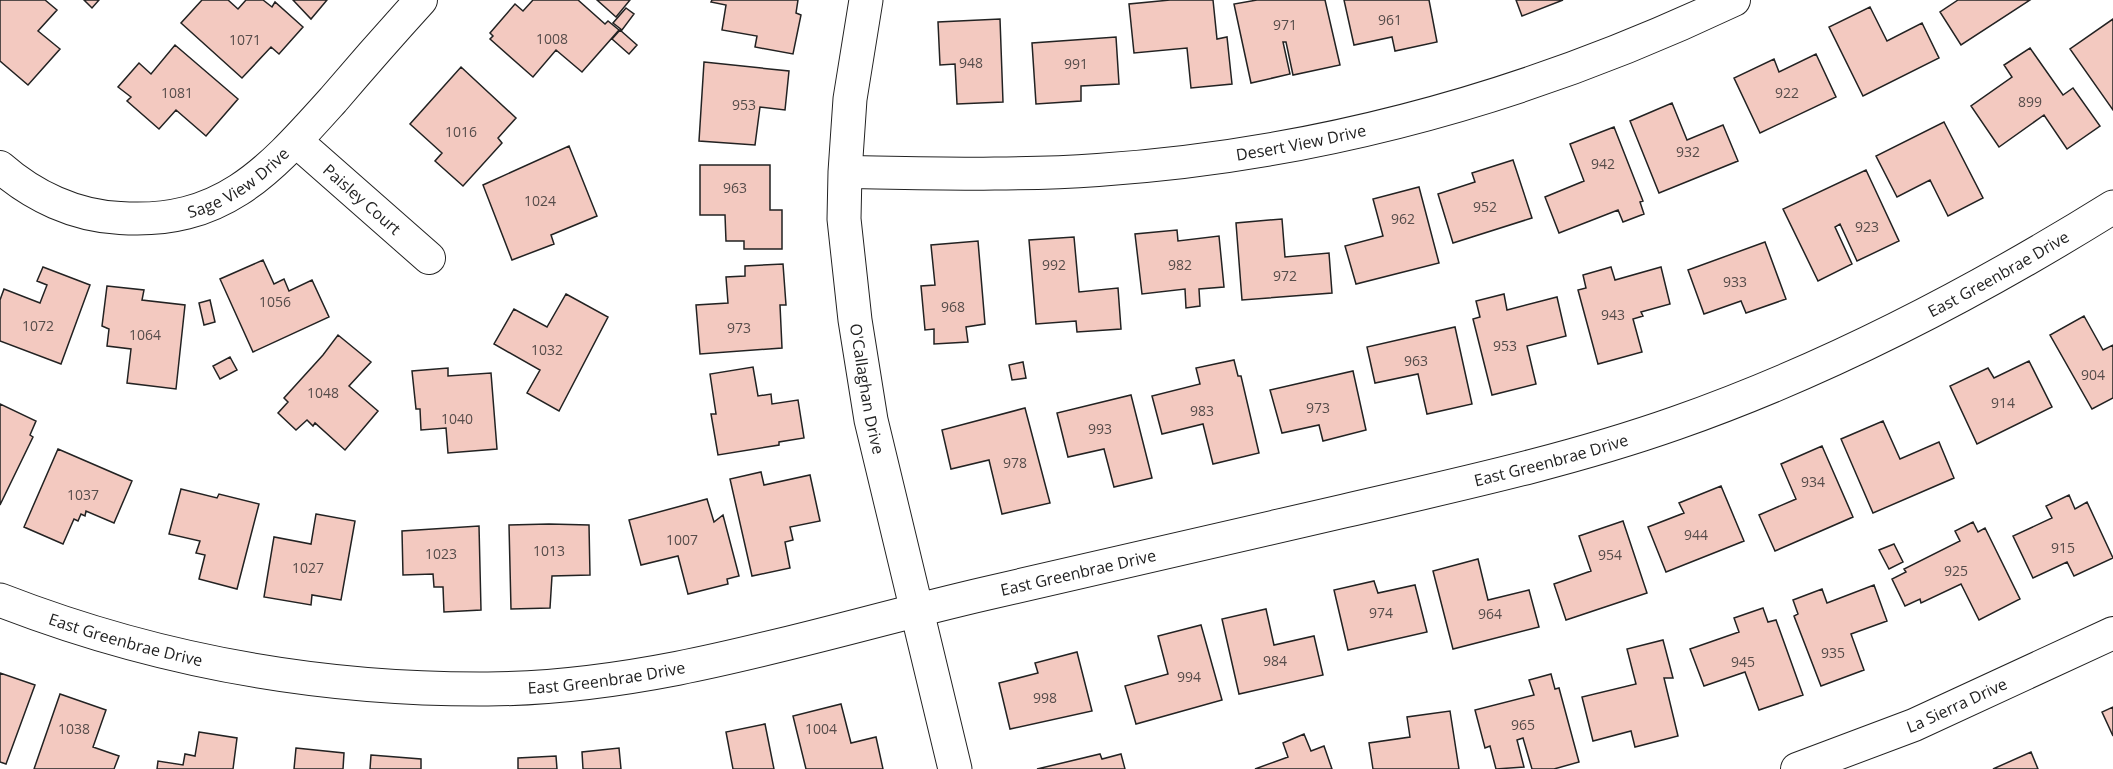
<svg xmlns="http://www.w3.org/2000/svg" width="2113" height="769" font-family="'Open Sans',sans-serif">
<style>
.building{fill:#f3c9c0;stroke:#222;stroke-width:1.5}
.lines{fill:none;stroke-linecap:round;stroke-linejoin:round}
.minor-casing{stroke:#222;stroke-width:34}
.tertiary-casing{stroke:#222;stroke-width:35}
.minor{stroke:#fff;stroke-width:32}
.tertiary{stroke:#fff;stroke-width:33}
.labels{text-anchor:middle;dominant-baseline:central;stroke-width:4.5;stroke-linejoin:round;paint-order:stroke}
.number-label{font-size:14px;fill:#564c4a}
.street-label{font-size:16px;fill:#222;stroke:#fff}
</style>
<rect width="100%" height="100%" fill="#fff"/>
<path class="building" d="M0,0h45l12,10 -19,21 22,18 -32,36 -28,-24z
M84,0h15l-7,8z
M202,0h26l10,9 8,-9h17l9,7 3,-5 28,25 -24,27 -8,-7 -29,31 -61,-55z
M293,0h34l-16,19z
M533,0h45l27,24 3,-3 11,9 -37,42 -26,-22 -23,27 -43,-38 3,-3 -3,-3 25,-29 8,7z
M597,0h33l-14,17z
M712,0h86l-2,13 5,2 -8,39 -38,-7 2,-11 -35,-6 4,-25 -15,-3z
M1170,0h43l4,39 10,-2 5,47 -41,4 -4,-40 -53,5 -5,-49z
M1257,0h68l15,65 -47,10 -7,-33h-3l7,32 -39,9 -17,-79z
M1344,0h85l8,42 -42,9 -3,-14 -38,8z
M1516,0h47l-41,16z
M1958,0h72l-69,45 -21,-33z
M1870,7l17,34 35,-18 17,35 -76,38 -34,-69z
M626,8l8,6 -12,16 -9,-7z
M1000,19l3,83 -46,2 -2,-40 -15,1 -2,-43z
M2113,19v91l-43,-61z
M620,30l17,15 -8,9 -17,-15z
M1116,37l3,47 -38,2v15l-45,3 -4,-61z
M175,45l63,54 -32,37 -30,-26 -17,19 -32,-28 4,-4 -13,-10 21,-24 12,11z
M2030,48l33,47 10,-7 27,38 -33,23 -23,-34 -45,32 -28,-41 41,-29 -8,-12z
M1816,54l20,43 -76,36 -26,-55 40,-19 5,13z
M704,62l85,9 -4,39 -25,-3 -5,38 -56,-4z
M461,67l55,51 -18,20 4,5 -39,43 -28,-25 7,-8 -32,-29z
M1672,103l15,37 36,-15 15,36 -79,32 -29,-72z
M1944,122l39,76 -35,18 -18,-36 -33,17 -21,-41z
M1614,127l29,74 -3,1 4,12 -21,8 -5,-12 -59,23 -14,-36 39,-16 -14,-37z
M569,146l28,70 -46,19 3,9 -42,16 -29,-75z
M1513,160l19,58 -79,25 -15,-49 37,-12 -3,-9z
M700,165h70v45h12v39h-38v-8h-18l-1,-26h-25z
M1866,170l33,71 -42,20 -17,-37 -5,3 17,37 -34,17 -35,-72z
M1419,187l20,76 -83,21 -11,-38 38,-10 -10,-37z
M1282,219l3,38 44,-4 3,40 -90,7 -6,-77z
M1177,230l1,11 41,-5 5,51 -25,2 1,17 -14,2 -1,-19 -43,5 -7,-60z
M1074,237l5,55 39,-4 3,41 -44,3 -1,-11 -40,3 -7,-84z
M978,241l7,83 -19,3 2,15 -34,2v-15l-9,1 -4,-44 14,-1 -4,-40z
M1765,242l21,57 -40,14 -5,-12 -37,13 -16,-44z
M263,260l11,24 10,-5 5,12 23,-11 17,37 -76,35 -33,-73z
M783,264l3,41h-6l2,43 -82,6 -4,-49 32,-2 -2,-26 19,-1v-10z
M43,267l47,18 -29,79 -61,-23v-41l4,-11 36,14 7,-18 -10,-4z
M1611,267l4,13 46,-13 9,37 -29,8 2,4 -10,3 9,33 -44,12 -20,-74 8,-2 -3,-13z
M107,286l37,4 -2,10 43,5 -9,84 -49,-6 4,-34 -24,-3 2,-17 -7,-3z
M566,294l42,23 -49,94 -32,-18 13,-23 -46,-26 20,-35 33,18z
M1504,294l3,16 50,-13 9,39 -39,10 9,38 -44,11 -19,-76 7,-2 -4,-16z
M210,300l5,22 -11,3 -5,-22z
M2084,316l19,34 10,-5v53l-21,11 -42,-74z
M1455,327l17,77 -45,10 -9,-40 -43,9 -8,-36z
M338,335l33,27 -22,24 29,25 -33,39 -30,-27 -2,3 -6,-6 -11,10 -18,-17 10,-11 -4,-4 39,-43z
M230,357l7,13 -17,9 -7,-13z
M1234,360l4,16h3l18,77 -46,11 -10,-40 -41,10 -10,-38 48,-12 -4,-16z
M2029,361l23,46 -75,37 -27,-58 38,-18 6,10z
M1023,362l3,16 -14,2 -3,-15z
M753,367l5,29 13,-2 1,10 26,-4 6,38 -25,4v3l-61,10 -7,-41h5l-6,-40z
M448,368v8l43,-3 6,76 -49,4 -2,-25 -25,2 -1,-21h-4l-4,-38z
M1353,371l13,59 -43,11 -4,-16 -37,8 -12,-43z
M1131,395l21,83 -38,9 -10,-38 -36,8 -11,-44z
M0,404l36,17 -6,14 3,2 -33,68z
M1025,408l25,95 -48,11 -13,-54 -38,9 -9,-39z
M1883,421l17,38 39,-17 15,36 -81,35 -32,-74z
M1822,446l31,71 -78,34 -16,-36 37,-16 -15,-35z
M58,449l74,32 -18,42 -28,-12 -1,5 -4,-2 -3,7 -4,-2 -11,25 -39,-17z
M761,472l3,13 46,-10 10,46 -30,6 3,13 -8,2 5,26 -38,8 -22,-97z
M1721,486l23,55 -78,31 -18,-45 36,-14 -5,-10z
M181,489l36,9 2,-4 40,10 -22,85 -38,-10 6,-24 -9,-2 4,-12 -31,-7z
M2069,495l6,14 12,-7 26,56 -39,18 -7,-14 -34,16 -20,-42 39,-18 -6,-12z
M707,499l7,23 9,-7 16,61 -12,3 1,5 -40,10 -10,-38 -37,9 -12,-45z
M316,514l39,7 -14,79 -29,-5 -1,10 -47,-8 10,-60 37,7z
M1623,521l24,72 -81,27 -12,-36 37,-13 -12,-35z
M1973,522l5,10 7,-4 35,71 -41,21 -18,-36 -40,19 -1,-4 -15,7 -13,-27 14,-7 -2,-3 56,-28 -5,-10z
M549,524l40,1 1,50 -38,1 -2,32 -39,1 -2,-84z
M479,526l2,84 -37,2 -1,-25h-9l-1,-13 -30,1 -1,-44z
M1894,544l9,18 -14,7 -10,-19z
M1478,559l10,41 41,-10 10,37 -86,22 -20,-78z
M1374,581l4,12 37,-8 12,47 -79,18 -14,-60z
M1874,585l13,36 -36,13 13,36 -43,16 -27,-70 4,-2 -5,-14 29,-11 5,14z
M1763,608l5,14 8,-2 27,75 -44,15 -14,-38 -41,14 -14,-37 49,-17 -5,-14z
M1266,609l8,36 40,-9 9,39 -84,19 -17,-75z
M1201,625l21,75 -86,24 -11,-38 43,-12 -10,-38z
M1663,640l10,38h-9l14,58 -43,11 -4,-16 -38,10 -11,-44 54,-13 -9,-35z
M1077,652l15,59 -82,18 -11,-46 39,-10 -3,-10z
M0,673l35,12 -29,79 -6,-2z
M1551,674l4,15 4,-1 20,74 -25,7h-22l-9,-31 -6,2 7,27 -28,2 -6,-23 -5,2 -10,-38 59,-15 -5,-15z
M60,694l46,16 -13,37 26,9 -5,13h-80z
M841,704l10,39 25,-6 7,32h-77l-13,-53z
M2113,707v29l-11,-24z
M1450,711l9,58h-86l-4,-26 41,-6 -3,-20z
M765,724l9,45h-41l-7,-37z
M199,732l38,6 -4,31h-76l1,-8 25,4 2,-11 10,2z
M1304,734l7,17 13,-5 8,23h-77l33,-12 -5,-14z
M296,748l48,5 -1,16h-49z
M619,748l2,21h-38l-1,-17z
M2031,752l7,17h-45z
M1100,754l2,5 19,-5 4,15h-88z
M371,755l50,4v10h-51z
M556,756l1,13h-39v-11z"/>
<g class="lines">
<defs>
<g id="minor">
<path id="s1" d="M296,141l133,117"/>
<path id="s2" d="M0,167c33,29 75,49 120,51 103,7 149,-47 213,-118 29,-34 58,-67 88,-100"/>
<path id="s3" d="M845,172c84,1 169,4 253,-2 221,-15 436,-75 636,-170"/>
<path id="s4" d="M1797,769l117,-44 199,-92"/>
</g>
<g id="tertiary">
<path id="s5" d="M866,0l-16,99 -5,73 -1,47 11,101 16,100 84,349"/>
<path id="s6" d="M0,600c157,61 319,90 488,89 171,-1 335,-58 500,-96 118,-27 237,-54 356,-82 112,-26 224,-50 332,-88 154,-54 299,-130 437,-216"/>
</g>
</defs>
<use href="#minor" class="minor-casing"/>
<use href="#tertiary" class="tertiary-casing"/>
<use href="#minor" class="minor"/>
<use href="#tertiary" class="tertiary"/>
</g>
<g class="labels">
<g class="number-label">
<text x="1390" y="19">961</text>
<text x="1285" y="24">971</text>
<text x="552" y="38">1008</text>
<text x="245" y="39">1071</text>
<text x="971" y="62">948</text>
<text x="1076" y="63">991</text>
<text x="177" y="92">1081</text>
<text x="1787" y="92">922</text>
<text x="2030" y="101">899</text>
<text x="744" y="104">953</text>
<text x="461" y="131">1016</text>
<text x="1688" y="151">932</text>
<text x="1603" y="163">942</text>
<text x="735" y="187">963</text>
<text x="540" y="200">1024</text>
<text x="1485" y="206">952</text>
<text x="1403" y="218">962</text>
<text x="1867" y="226">923</text>
<text x="1054" y="264">992</text>
<text x="1180" y="264">982</text>
<text x="1285" y="275">972</text>
<text x="1735" y="281">933</text>
<text x="275" y="301">1056</text>
<text x="953" y="306">968</text>
<text x="1613" y="314">943</text>
<text x="38" y="325">1072</text>
<text x="739" y="327">973</text>
<text x="145" y="334">1064</text>
<text x="1505" y="345">953</text>
<text x="547" y="349">1032</text>
<text x="1416" y="360">963</text>
<text x="2093" y="374">904</text>
<text x="323" y="392">1048</text>
<text x="2003" y="402">914</text>
<text x="1318" y="407">973</text>
<text x="1202" y="410">983</text>
<text x="457" y="418">1040</text>
<text x="1100" y="428">993</text>
<text x="1015" y="462">978</text>
<text x="1813" y="481">934</text>
<text x="83" y="494">1037</text>
<text x="1696" y="534">944</text>
<text x="682" y="539">1007</text>
<text x="2063" y="547">915</text>
<text x="549" y="550">1013</text>
<text x="441" y="553">1023</text>
<text x="1610" y="554">954</text>
<text x="308" y="567">1027</text>
<text x="1956" y="570">925</text>
<text x="1381" y="612">974</text>
<text x="1490" y="613">964</text>
<text x="1833" y="652">935</text>
<text x="1275" y="660">984</text>
<text x="1743" y="661">945</text>
<text x="1189" y="676">994</text>
<text x="1045" y="697">998</text>
<text x="1523" y="724">965</text>
<text x="74" y="728">1038</text>
<text x="821" y="728">1004</text>
</g>
<g class="street-label">
<text stroke="none"><textPath href="#s3" startOffset="458">Desert View Drive</textPath></text>
<text stroke="none"><textPath href="#s2" startOffset="260">Sage View Drive</textPath></text>
<text stroke="none"><textPath href="#s1" startOffset="88">Paisley Court</textPath></text>
<text stroke="none"><textPath href="#s6" startOffset="2074">East Greenbrae Drive</textPath></text>
<text stroke="none"><textPath href="#s5" startOffset="392">O'Callaghan Drive</textPath></text>
<text stroke="none"><textPath href="#s6" startOffset="1588">East Greenbrae Drive</textPath></text>
<text stroke="none"><textPath href="#s6" startOffset="1102">East Greenbrae Drive</textPath></text>
<text stroke="none"><textPath href="#s6" startOffset="132">East Greenbrae Drive</textPath></text>
<text stroke="none"><textPath href="#s6" startOffset="618">East Greenbrae Drive</textPath></text>
<text stroke="none"><textPath href="#s4" startOffset="172">La Sierra Drive</textPath></text>
</g>
</g>
</svg>
